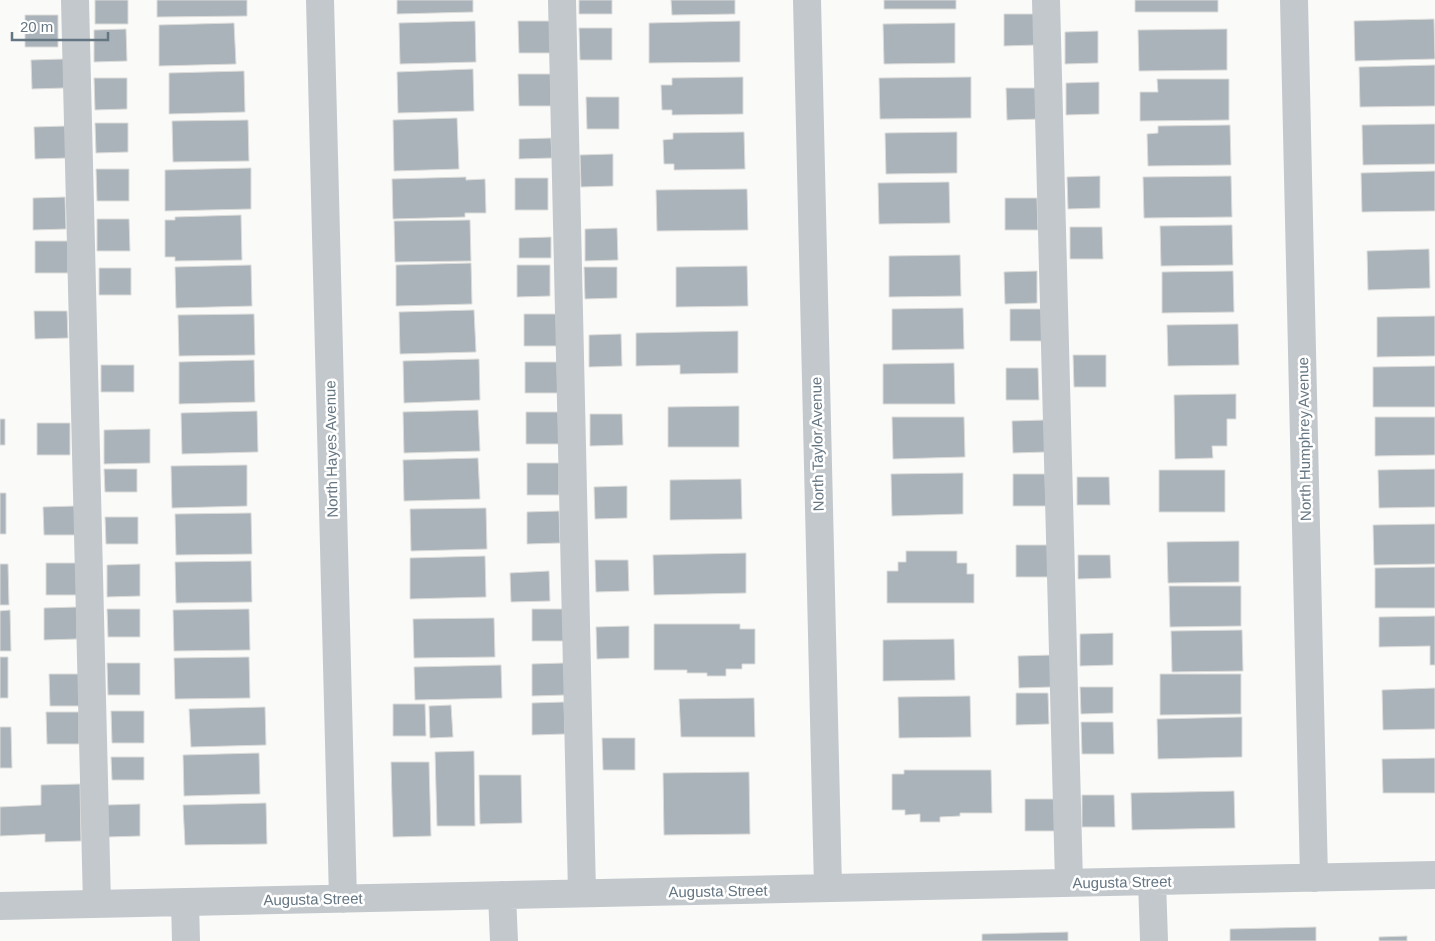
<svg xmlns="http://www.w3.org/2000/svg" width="1435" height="941" font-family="Helvetica,sans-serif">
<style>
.building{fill:#aab3b9;stroke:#dcdcda}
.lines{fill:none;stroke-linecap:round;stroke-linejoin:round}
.minor{stroke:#c3c8cc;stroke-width:28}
.labels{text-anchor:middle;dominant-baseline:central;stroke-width:5;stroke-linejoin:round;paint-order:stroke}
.street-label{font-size:15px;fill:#657683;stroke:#fff}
</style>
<rect width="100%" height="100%" fill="#fafaf8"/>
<path class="building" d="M95,0h33v24h-33z
M157,0h90v16l-90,1z
M397,0h76v12l-76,2z
M579,0h33v14h-33z
M671,0h64v14l-63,1z
M884,0h72v9h-72z
M1135,0h83v12h-83z
M1004,14h32l1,31 -33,1z
M25,15h33v32h-33z
M1434,19l1,40 -80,2 -1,-40z
M475,21l1,41 -76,2 -1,-41z
M518,21h33v32h-32z
M740,21v41l-91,1v-40z
M234,23l2,41 -77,2v-41z
M955,23v40l-71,1 -1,-40z
M579,28h33v32h-32z
M126,29l1,32 -33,1v-32z
M1227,29v41l-88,1 -1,-41z
M1098,31v32l-33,1v-32z
M64,59v29l-32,1 -1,-29z
M1435,65v41l-75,1 -1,-40z
M473,69l1,42 -76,2 -1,-41z
M244,71l1,41 -76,2v-41z
M518,74h33v32h-32z
M743,77v37l-71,1v-5h-10l-1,-25h11v-7z
M971,77v41l-91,1 -1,-41z
M94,78h33v31l-32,1z
M1157,79h72v41l-89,1v-29h18z
M1099,82v32l-33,1v-32z
M1006,88h33v31l-32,1z
M586,97h33v32h-32z
M457,118l2,51 -65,2 -1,-51z
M248,120l1,41 -76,1 -1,-41z
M95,123h33v29l-32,1z
M1435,124v40l-72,1 -1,-40z
M1230,125l1,40 -83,1 -1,-32 11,-1v-7z
M67,126l1,32 -33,1 -1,-32z
M744,132l1,37 -71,1v-6h-10l-1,-24 10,-1v-6z
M957,132v41l-71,1 -1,-41z
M551,138l1,20 -33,1v-20z
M613,154v32l-32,1 -1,-32z
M251,168v41l-86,2v-41z
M96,169h33v32h-32z
M1435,171v40l-73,1 -1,-39z
M1100,176v32l-32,1 -1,-32z
M1231,176l1,41 -88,1 -1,-41z
M466,177v3l19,-1 1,34h-21v4l-72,2 -1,-40z
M515,178h33v32h-33z
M949,182l1,41 -71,1 -1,-41z
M747,189l1,41 -91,1 -1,-41z
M65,197l1,32 -33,1v-32z
M1005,198h32l1,32h-33z
M241,215l1,45 -67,1v-4h-10v-37h10v-3z
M97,219h32l1,32h-33z
M470,220l1,41 -76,1 -1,-41z
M1232,225l1,40 -72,1 -1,-40z
M1070,227h32l1,32h-33z
M617,228l1,32 -33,1v-32z
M551,237v21h-32v-20z
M35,241h33v32h-33z
M1429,249l1,39 -62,2 -1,-39z
M960,255l1,41 -72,1v-41z
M471,263l1,41 -76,2v-41z
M251,265l1,41 -76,2 -1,-41z
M517,265h33v31l-33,1z
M747,266l1,40 -72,1v-40z
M584,267h33v31l-32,1z
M99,268h32v27h-32z
M1037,271v32l-32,1 -1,-32z
M1233,271l1,41 -72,1v-41z
M963,308l1,41 -72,1v-41z
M1010,309h32l1,32h-33z
M474,310l2,42 -76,2 -1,-42z
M34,311h33l1,27 -33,1z
M254,314l1,41 -76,1 -1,-41z
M524,314h32l1,32h-33z
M1435,316v40l-58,1v-40z
M1238,324l1,41 -71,1 -1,-41z
M738,331v42l-58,1v-9l-44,1v-33z
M621,334l1,32 -33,1v-32z
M1073,355h33v32h-32z
M479,359l1,41 -76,3 -1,-42z
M254,360l1,42 -76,2v-42z
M525,362h32l1,31h-33z
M954,363l1,41h-72v-40z
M101,365h33v27h-33z
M1435,366v41h-62v-40z
M1006,368h32l1,32h-33z
M1236,394v25h-9v27h-15l1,12 -38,1 -1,-64z
M739,406v41h-71v-40z
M478,410l2,41 -76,2 -1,-41z
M257,411l1,41 -76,2 -1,-41z
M526,412h32l1,32h-33z
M590,414h32l1,31 -33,1z
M892,417h72l1,40 -72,2z
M1375,417h60v38l-60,1z
M0,419h5v26h-5z
M1045,420v32l-32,1 -1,-32z
M37,423h33v32h-33z
M150,429v34l-46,1v-34z
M478,458l2,41 -76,2 -1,-41z
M527,463h32v32h-32z
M247,465v41l-75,2 -1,-42z
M104,469h33v23h-32z
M1435,469v38l-56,1 -1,-38z
M1159,470h66v42h-66z
M963,473v41l-71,2 -1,-42z
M1013,474h32l1,32h-33z
M1077,477h32l1,28h-33z
M741,479l1,40 -72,1v-40z
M627,486v32l-32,1 -1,-32z
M0,493h6v41h-6z
M75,506l1,29h-32l-1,-28z
M486,508l1,41 -76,2 -1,-42z
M559,511l1,32 -33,1v-32z
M251,513l1,41 -76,1 -1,-41z
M105,517h33v27h-32z
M1435,524v40l-61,1 -1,-40z
M1239,541v41l-71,1 -1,-41z
M1016,545h33v32h-33z
M906,551h51v12h10v11h7v29h-87v-32h11v-9h8z
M746,553v40l-92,2 -1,-40z
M1078,555h32l1,23 -33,1z
M485,556l1,41 -76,2v-41z
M595,560h33l1,31 -33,1z
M251,561l1,41 -76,1 -1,-41z
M46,563h32l1,32h-33z
M0,564h8l1,41h-9z
M140,564v32l-33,1v-32z
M1435,567v41h-60v-40z
M549,571l1,30 -39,1 -1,-29z
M1169,586h72v40l-71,1z
M77,607v32l-33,1v-32z
M107,609h33v28h-32z
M249,609l1,41 -76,1 -1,-41z
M532,609h32l1,32h-33z
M10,610l1,41h-11v-40z
M1435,616v49h-5v-19l-51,1v-30z
M494,618l1,39 -81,1 -1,-39z
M654,624h86v5h15v35h-13v5h-16v7h-19v-3h-20v-3h-33z
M629,626v32l-32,1 -1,-32z
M1242,630l1,41 -71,1 -1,-41z
M1113,633v32l-33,1v-32z
M954,639l1,41 -72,1v-41z
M1051,655v32l-32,1 -1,-32z
M0,657h8v41h-8z
M249,657l1,41 -75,1 -1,-41z
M107,663h33v32h-32z
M564,663l1,32 -33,1v-32z
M501,665l1,33 -87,2 -1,-33z
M49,674h33v32h-32z
M1160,674h81v40l-81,1z
M1080,687h33v26l-32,1z
M1435,688v41l-52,1 -1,-40z
M1016,693h32l1,31 -33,1z
M970,696l1,41 -72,1 -1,-41z
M754,698l1,39h-74l-2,-38z
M564,702l1,32 -33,1v-32z
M393,704h32l1,32h-33z
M451,705l2,32 -23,1 -1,-32z
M265,707l1,38 -75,2 -2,-38z
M111,711h33v32h-32z
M46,712h33v32h-32z
M1242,717v40l-84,2 -1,-40z
M1081,722h32l1,32h-32z
M0,727h11l1,41h-12z
M602,738h33v32h-32z
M474,751l1,75h-38l-2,-74z
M259,753l1,41 -76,2 -1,-41z
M111,757h33v23h-32z
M1435,758v35h-52l-1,-34z
M391,762h38l2,74 -38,1z
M904,770h87l1,43h-32v3l-20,1v5h-20v-8l-15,1v-5h-13v-36h12z
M749,772l1,62 -86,1 -1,-62z
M479,775h42l1,48 -42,1z
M80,784l1,57 -36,1v-8l-45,2v-29l41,-2v-20z
M1234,791l1,37 -103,2 -1,-37z
M1082,795h32l1,32h-33z
M1025,799h32l1,32h-33z
M266,803l1,41 -82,1 -2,-40z
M140,804v32l-32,1 -1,-32z
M1316,927v14h-86v-12z
M1068,932v9h-86v-7z
M1407,936v5h-28v-4z"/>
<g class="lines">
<path class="minor" d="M75,0l22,904
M320,0l23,899
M562,0l20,893
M807,0l21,888
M1046,0l23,883
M1294,0l20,878
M1152,881l2,60
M502,895l2,46
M185,902l1,39
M0,906l1435,-31"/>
</g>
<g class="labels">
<g class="street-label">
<text transform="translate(1304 439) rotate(-91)">North Humphrey Avenue</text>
<text transform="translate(817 444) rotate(-91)">North Taylor Avenue</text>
<text transform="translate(331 449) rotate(-91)">North Hayes Avenue</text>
<text transform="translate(1122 882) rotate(-1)">Augusta Street</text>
<text transform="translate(718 891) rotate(-1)">Augusta Street</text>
<text transform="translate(313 899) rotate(-1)">Augusta Street</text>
</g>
</g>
<path d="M12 32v8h96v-8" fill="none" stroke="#657683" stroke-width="2.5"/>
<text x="20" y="32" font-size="15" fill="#657683" stroke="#ffffff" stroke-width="4" paint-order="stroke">20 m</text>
</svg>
